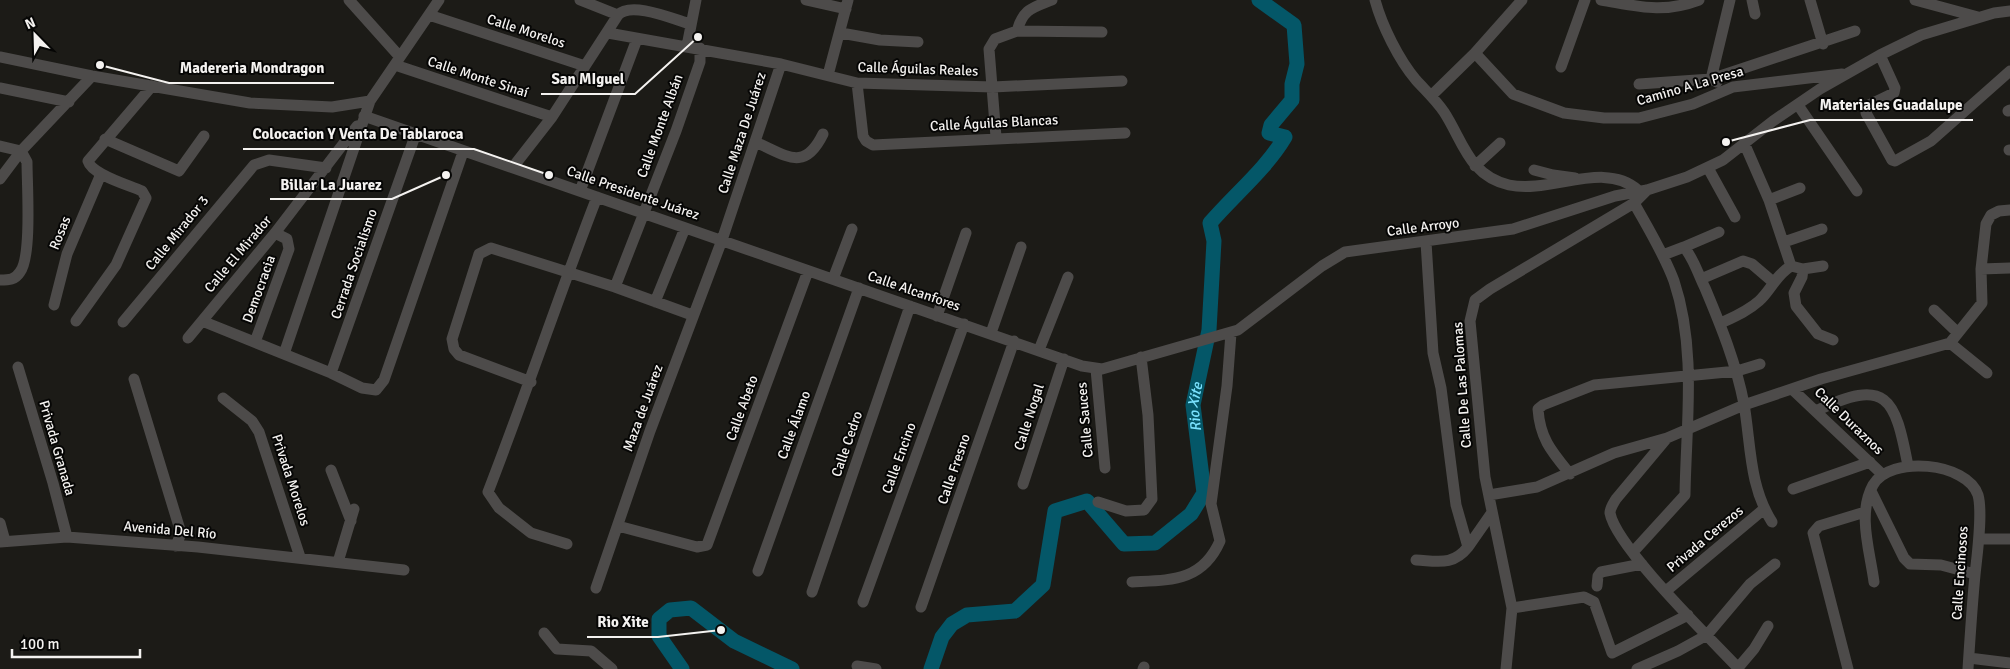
<svg xmlns="http://www.w3.org/2000/svg" width="2010" height="669" font-family="Signika,sans-serif">
<style>
.lines{fill:none;stroke-linecap:round;stroke-linejoin:round}
.river{stroke:#045768;stroke-width:15}
.minor{stroke:#4d4b4a;stroke-width:11}
.labels{text-anchor:middle;dominant-baseline:central;stroke-width:4;stroke-linejoin:round;paint-order:stroke}
.street-label{font-size:14px;fill:#f4f2f0;stroke:#060605}
.water-label{font-size:15px;font-style:italic;fill:#7ae2fe;stroke:#060605}
.leader{fill:none;stroke:#f4f2f0;stroke-width:2}
.callout-dot{fill:#f4f2f0;stroke:#060605;stroke-width:2}
.callout-label{font-size:15px;text-anchor:middle;font-weight:bold;fill:#f4f2f0;stroke:#060605;stroke-width:4;stroke-linejoin:round;paint-order:stroke}
</style>
<rect width="100%" height="100%" fill="#1c1b17"/>
<g class="lines">
<g class="river">
<path d="M682,669l-23,-33v-17l11,-9 21,-2 43,33 58,28"/>
<path id="s1" d="M931,669l11,-32 10,-13 15,-9 48,-4 28,-26 12,-74 32,-10 37,43 31,-1 36,-29 13,-21 -11,-88 16,-75 5,-89 -4,-18c25,-29 56,-54 75,-86l-16,-4 2,-8 21,-25v-16l5,-20 -3,-39 -35,-25"/>
</g>
<path class="minor" d="M349,0l51,57
M580,0l38,15c13,-14 55,4 72,9
M806,0l40,9
M1375,0c7,26 24,60 41,80 10,11 20,20 28,32 19,29 25,64 65,73 42,9 95,-25 129,5
M1601,0c36,6 61,14 98,0
M1752,0l3,14
M1810,0l13,44
M1915,0l63,17
M429,15l156,51
M1017,31c6,-22 15,-23 35,-31
M608,33l173,31 76,19 136,4 129,-6
M841,33l39,7 38,2
M687,46l9,-46
M1475,53l38,41 51,19 40,5h35l54,-14 40,-17 109,-13
M1880,55l15,33 -1,5 -27,13 -1,7 26,47 3,1 36,-20 79,-70
M0,57l92,19 158,27 82,4 38,-6
M395,65l157,52
M1561,67l24,-67
M828,75l20,-75
M1717,82l-6,-3 19,-79
M857,83l6,53 3,5 7,4 252,-12
M1639,84l72,-5 144,-48
M0,88l69,14
M1431,96l44,-43 47,-53
M1798,105l59,86
M2008,111l2,-1
M364,116l718,250 20,3 136,-39 84,-64 23,-14 168,-23 102,-33 32,-6 40,-13 36,-17 50,-39 47,-32 60,-34 41,-20 73,-22 16,-2
M996,137l-7,-88 6,-10 22,-8 85,1
M105,139l74,32 25,-35
M755,142c31,13 49,31 68,-8
M1745,145l24,55 22,66
M0,146l21,5 6,11c0,22 5,95 -7,110 -5,8 -11,8 -20,8
M2009,150h1
M1475,166l25,-23
M513,167l39,-50 66,-102
M1708,168l27,49
M1534,170l19,5 22,3
M0,179l21,-28 71,-75
M580,191l57,-152
M1769,200l31,-12
M1426,242l7,111 8,35 15,117 12,42 23,-33
M1784,242l38,-13
M1684,247l35,-15
M1663,255l21,-8c10,12 14,27 21,41 16,38 31,75 39,116 7,41 5,82 28,118
M1803,269l-1,8 -8,16 2,13 22,28 15,6
M1981,269l29,-1
M833,279l19,-50
M1701,279l42,-18 9,3 21,18
M615,287l61,-156 24,-69v-14
M655,302l30,-74
M54,305l13,-51 34,-80
M1934,310l24,23
M937,316l29,-83
M76,321l40,-56 30,-67 -4,-7c-13,-6 -50,-16 -54,-30l64,-75
M202,321l129,52 31,15 14,2 8,-10 79,-228
M123,322l131,-157 15,-5 57,8
M1721,323c13,-6 27,-12 38,-22 12,-11 17,-26 32,-35l12,3 20,-3
M991,333l30,-86
M188,338l87,-105 82,-107
M255,342l34,-93 -2,-10 -12,-6
M1950,343l32,-40 -1,-34 5,-45 5,-9 8,-4 11,-1
M1950,343l37,30
M1039,350l29,-73
M284,354l86,-253 69,-101
M18,367l35,116 14,54
M1096,369l9,99
M331,373l84,-237
M134,379l47,154 -5,13
M531,382l-72,-27 -5,-6 -2,-10 27,-85 12,-6 124,39 77,28
M1793,390l90,85
M223,398l29,23 7,11 41,125
M1816,411c71,-34 79,-14 92,55
M1667,438l-51,61c-3,5 -6,9 -6,14 6,34 102,127 129,156
M331,470l20,51
M1570,474c-18,-22 -30,-35 -32,-65l5,-4 51,-20 143,-14 23,-7
M1023,484l41,-125
M1793,489l77,-27
M1871,491l33,67 6,6 31,1 34,9
M1489,495l48,-8 77,-34 53,-15 77,-33 77,-26 129,-36
M1098,502l28,9 18,-1 8,-11 -4,-84 -7,-58
M0,523l5,18
M618,526l79,21 10,-2 101,-274
M1979,539h31
M0,542l67,-5 131,10 206,23
M567,544l-36,-11 -32,-25 -11,-16c38,-98 71,-197 109,-295
M1633,552l52,-57c1,-71 12,-145 -11,-214 -10,-27 -26,-53 -40,-78
M1416,560c22,1 37,6 52,-13
M338,562l16,-53
M758,571l101,-283
M1132,582c38,-2 70,0 88,-41l-9,-37 16,-118 4,-53
M1874,582c-4,-31 -17,-68 -1,-97 17,-30 94,-23 105,10 5,18 -1,60 -3,80 -3,31 -5,63 -7,94
M1597,586l1,-10 3,-4 41,-8
M596,588l54,-157 72,-191 59,-176
M1666,591l98,-82
M812,592l98,-286
M863,602l101,-278
M921,607l93,-266
M1512,608l72,-11 10,5 18,51 76,-38
M544,633l13,16 34,2 21,18
M1969,658l41,5
M857,666l19,3
M1143,669l1,-2
M1506,669l6,-61 -27,-131 -15,-156 5,-21 15,-11 144,-86 13,-13
M1637,669l41,-18 29,-16 43,-51 25,-20
M1737,669l17,-20 14,-23
M1848,669l-35,-136 6,-7 46,-14"/>
</g>
<g class="labels">
<g class="street-label">
<text transform="translate(526 31) rotate(18)">Calle Morelos</text>
<text transform="translate(918 69) rotate(2)">Calle Águilas Reales</text>
<text transform="translate(478 77) rotate(18)">Calle Monte Sinaí</text>
<text transform="translate(1690 86) rotate(-16)">Camino A La Presa</text>
<text transform="translate(994 123) rotate(-3)">Calle Águilas Blancas</text>
<text transform="translate(660 126) rotate(-70)">Calle Monte Albán</text>
<text transform="translate(742 133) rotate(-72)">Calle Maza De Juárez</text>
<text transform="translate(633 193) rotate(19)">Calle Presidente Juárez</text>
<text transform="translate(1423 227) rotate(-7)">Calle Arroyo</text>
<text transform="translate(60 233) rotate(-68)">Rosas</text>
<text transform="translate(177 233) rotate(-51)">Calle Mirador 3</text>
<text transform="translate(238 254) rotate(-50)">Calle El Mirador</text>
<text transform="translate(354 264) rotate(-71)">Cerrada Socialismo</text>
<text transform="translate(259 289) rotate(-70)">Democracia</text>
<text transform="translate(914 291) rotate(19)">Calle Alcanfores</text>
<text transform="translate(1462 385) rotate(-94)">Calle De Las Palomas</text>
<text transform="translate(643 408) rotate(-70)">Maza de Juárez</text>
<text transform="translate(742 408) rotate(-70)">Calle Abeto</text>
<text transform="translate(1029 417) rotate(-72)">Calle Nogal</text>
<text transform="translate(1085 420) rotate(-95)">Calle Sauces</text>
<text transform="translate(1849 421) rotate(44)">Calle Duraznos</text>
<text transform="translate(794 425) rotate(-70)">Calle Álamo</text>
<text transform="translate(847 444) rotate(-71)">Calle Cedro</text>
<text transform="translate(57 448) rotate(74)">Privada Granada</text>
<text transform="translate(899 458) rotate(-70)">Calle Encino</text>
<text transform="translate(954 469) rotate(-71)">Calle Fresno</text>
<text transform="translate(291 480) rotate(72)">Privada Morelos</text>
<text transform="translate(170 530) rotate(5)">Avenida Del Río</text>
<text transform="translate(1705 539) rotate(-40)">Privada Cerezos</text>
<text transform="translate(1960 573) rotate(-86)">Calle Encinosos</text>
</g>
<g class="water-label">
<text stroke="none"><textPath href="#s1" startOffset="508">Rio Xite</textPath></text>
</g>
</g>
<path class="leader" d="M100 65L169 83H334M698 37L635 94H541M1726 142L1810 120H1973M549 175L474 149H243M446 175L392 199H270M721 630L658 637H587"/>
<g class="callout-dot">
<circle cx="100" cy="65" r="5"/>
<circle cx="698" cy="37" r="5"/>
<circle cx="1726" cy="142" r="5"/>
<circle cx="549" cy="175" r="5"/>
<circle cx="446" cy="175" r="5"/>
<circle cx="721" cy="630" r="5"/>
</g>
<g class="callout-label">
<text x="252" y="73">Madereria Mondragon</text>
<text x="588" y="84">San MIguel</text>
<text x="1891" y="110">Materiales Guadalupe</text>
<text x="358" y="139">Colocacion Y Venta De Tablaroca</text>
<text x="331" y="190">Billar La Juarez</text>
<text x="623" y="627">Rio Xite</text>
</g>
<g transform="translate(35 35) rotate(337)" stroke="#060605" stroke-width="4" paint-order="stroke">
<path d="M0-4L9 19L0 12L-9 19Z" fill="#f4f2f0"/>
<text y="-8" font-size="14" font-weight="bold" text-anchor="middle" fill="#f4f2f0">N</text>
</g>
<path d="M12 649v8h128v-8" fill="none" stroke="#f4f2f0" stroke-width="2.5"/>
<text x="20" y="649" font-size="15" fill="#f4f2f0" stroke="#060605" stroke-width="4" paint-order="stroke">100 m</text>
</svg>
